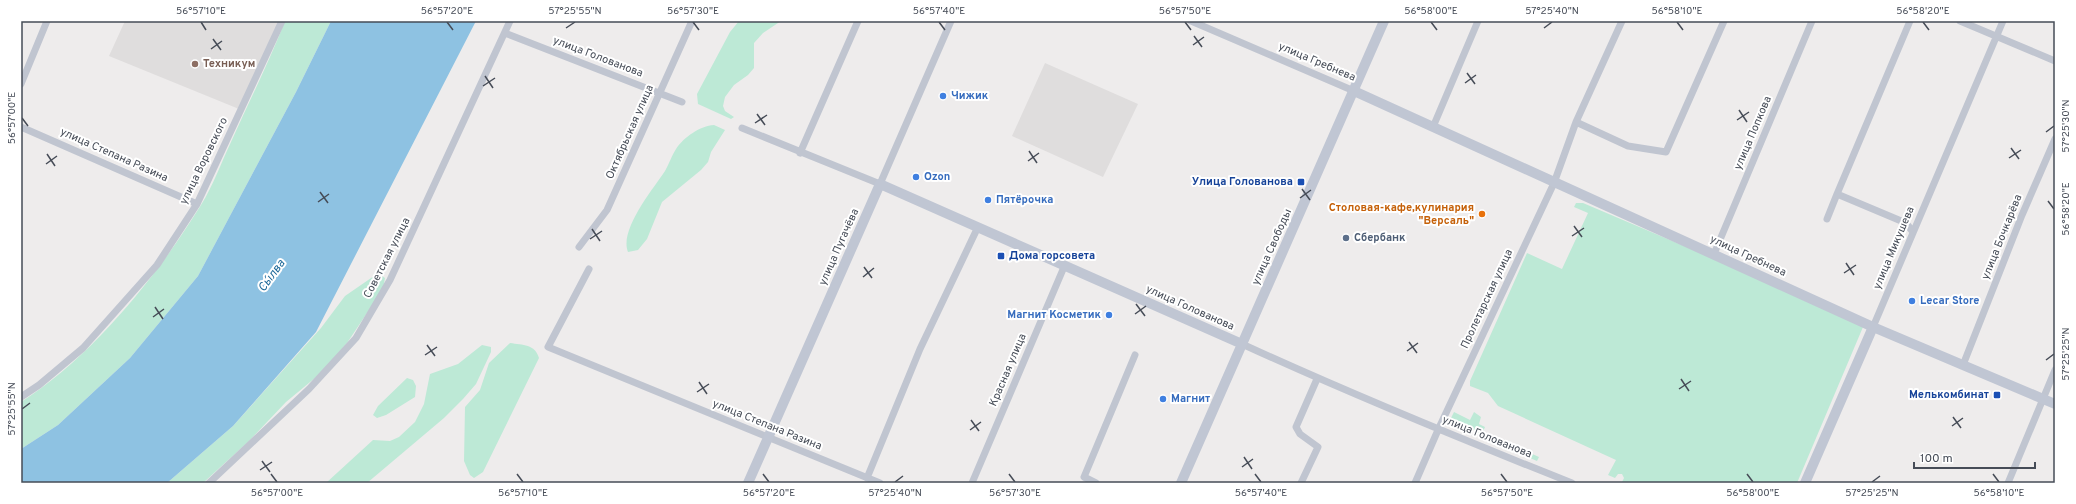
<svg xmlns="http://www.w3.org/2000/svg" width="2076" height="504" font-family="Overpass,sans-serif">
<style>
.education{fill:#dfdddd}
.green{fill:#bde9d6}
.water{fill:#8ec2e2}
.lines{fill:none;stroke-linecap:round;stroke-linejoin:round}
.street{stroke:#c0c5d0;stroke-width:7}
.secondary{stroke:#c0c6d3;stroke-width:10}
.ticks{fill:none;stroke:#464c57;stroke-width:1.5}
.education-dot{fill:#8d6e63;stroke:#fff;stroke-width:1.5}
.shop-dot{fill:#3f7fe0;stroke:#fff;stroke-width:1.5}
.transit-dot{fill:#1a4fb4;stroke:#fff;stroke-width:1.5}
.food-dot{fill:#e8710a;stroke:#fff;stroke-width:1.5}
.service-dot{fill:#5c6f8a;stroke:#fff;stroke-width:1.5}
.labels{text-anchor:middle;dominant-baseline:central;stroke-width:4;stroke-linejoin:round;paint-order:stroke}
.street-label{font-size:11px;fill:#464c57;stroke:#fff}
.education-label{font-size:11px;font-weight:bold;fill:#785e54;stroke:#fff;text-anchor:start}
.shop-label{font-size:11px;font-weight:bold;fill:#366cbe;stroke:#fff;text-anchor:start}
.transit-label{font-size:11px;font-weight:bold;fill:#164399;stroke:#fff;text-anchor:end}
.food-label{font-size:11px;font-weight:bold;fill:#c56008;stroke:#fff;text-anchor:end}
.service-label{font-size:11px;font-weight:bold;fill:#4e5e75;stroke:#fff;text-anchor:start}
.water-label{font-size:12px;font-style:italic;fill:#196697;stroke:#fff}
.neatline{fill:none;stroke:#464c57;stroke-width:1.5}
.ticks-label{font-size:10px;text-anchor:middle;fill:#464c57}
</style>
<rect width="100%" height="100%" fill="#eeecec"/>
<path class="education" d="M125,21h155l-41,88 -130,-53z
M1045,63l93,41 -35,73 -91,-41z"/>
<path class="green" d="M285,21h46l-35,71 -98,184 -68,82 -72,67 -37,24v-47c71,-45 136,-126 180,-197 12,-19 20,-42 30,-63 18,-40 38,-80 54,-121z
M739,21h42l-18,12 -9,10v25l-6,7 -14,10 -9,12 -2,9 2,5 9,6 -3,2 -33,-15 -1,-10 33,-62z
M714,125l11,5 -14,22 -3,10 -7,8 -39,32 -15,37 -9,11 -10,2c-9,-22 25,-63 37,-81 4,-7 7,-16 11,-22 8,-12 24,-23 38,-24z
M1576,203h7l174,74 106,50 -66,156h-171l-4,-1 2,-4 -2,-4h-4l-3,4 -7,-3 8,-15 -118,-54 -10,-13 -18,-7v-5l57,-128 35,16 26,-56 -14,-6z
M374,276h8l3,2 -2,11 -36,54 -26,30 -35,29 -37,39 -46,42h-36l66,-57 88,-98 24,-32z
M510,343c13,2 25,1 29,15l-56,114 -9,6 -4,-3 -6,-14 1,-54 15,-17 9,-27z
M482,345l9,2v5l-15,32 -13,15 -19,19 -77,65h-41l47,-43 17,1 9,-4 16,-15 9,-18 6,-30 28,-10z
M407,378l6,2 3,6 -1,11 -29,18 -9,3 -4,-3 5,-9z
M1454,412l16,8 4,-8 7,5 -2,7 6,3 -4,9 -7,-6 -24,-10z
M1495,437l44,20 -2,4 -44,-19z"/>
<path class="water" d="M331,21h145l-160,311 -83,94 -66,57h-146v-34l37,-24 72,-67 68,-82 98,-184z"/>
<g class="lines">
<path class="street" d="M1191,21l163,70
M1910,21l-73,173 69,29 7,9
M1960,21l95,40
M505,33l177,69
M21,84l26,-63
M1576,122l52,24 38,6 58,-131
M21,127l176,77
M1433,127l45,-106
M742,128l138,56 71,-163
M800,153l58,-132
M1827,219l10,-25
M579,247l28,-37 85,-189
M1714,254l98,-233
M589,269l-41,78 332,136
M1873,327l130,-306
M1242,344c109,50 219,95 330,139
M1963,365l59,-150 33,-76
M21,397l18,-12 44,-37 74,-83 40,-61 85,-183
M867,478l53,-129 57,-120
M209,483l100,-94 47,-51 34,-58 120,-259
M972,483l92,-216
M1096,483l-12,-6 51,-122
M1301,483l17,-36 -18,-13 -4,-7 21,-48
M1415,483l23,-53 116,-247 22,-61 46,-101
M2008,483l47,-113"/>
<path class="secondary" d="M1354,91l519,236 182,77
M748,483l132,-299 362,160
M1181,483l203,-462
M1805,483l68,-156"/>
</g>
<path class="ticks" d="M201,22l5,8M447,22l6,8M693,22l6,8M939,22l6,8M1185,22l6,8M1431,22l6,8M1677,22l6,8M1923,22l6,8M566,28l9,-6M1544,28l8,-6M1194,36l8,11M213,39l8,11M1193,45l11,-8M211,49l11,-8M1467,73l8,11M485,76l8,12M1465,83l11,-8M483,86l12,-8M1739,110l8,12M757,114l8,11M22,118l6,8M1737,120l12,-8M755,123l12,-8M2046,132l8,-6M2011,148l8,11M1029,151l8,12M47,154l8,12M2009,158l12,-8M1028,161l11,-8M46,164l11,-8M1302,189l8,11M320,192l8,11M1300,198l11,-8M2048,201l6,8M318,202l11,-8M1574,226l8,11M592,229l8,12M1572,236l12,-8M590,239l12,-8M1846,263l8,12M864,267l8,11M1844,273l12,-8M863,277l11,-9M1136,304l9,12M155,307l8,12M1135,314l11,-8M153,317l11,-8M1409,342l8,11M427,345l8,11M1407,351l11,-8M425,355l12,-8M2046,360l8,-6M1681,379l8,12M699,382l8,12M1679,389l12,-8M697,392l12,-8M22,409l8,-6M1953,417l8,11M971,420l8,11M1952,426l11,-8M970,430l11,-8M1244,457l8,12M262,461l8,11M1242,467l11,-8M260,470l12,-8M271,474l6,8M517,474l6,8M763,474l6,8M1009,474l6,8M1255,474l6,8M1501,474l6,8M1747,474l6,8M1993,474l6,8M895,482l8,-6M1872,482l8,-6"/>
<circle class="education-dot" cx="195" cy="64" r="4"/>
<g class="shop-dot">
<circle cx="943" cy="96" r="4"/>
<circle cx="916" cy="177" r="4"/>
<circle cx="988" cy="200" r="4"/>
<circle cx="1912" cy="301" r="4"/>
<circle cx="1109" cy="315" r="4"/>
<circle cx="1163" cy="399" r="4"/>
</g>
<g class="transit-dot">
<rect x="1297" y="178" width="8" height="8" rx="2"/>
<rect x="997" y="252" width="8" height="8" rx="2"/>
<rect x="1993" y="391" width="8" height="8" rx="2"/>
</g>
<circle class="food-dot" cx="1482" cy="214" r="4"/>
<circle class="service-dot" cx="1346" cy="238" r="4"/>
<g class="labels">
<g class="street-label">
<text transform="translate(598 57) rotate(21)">улица Голованова</text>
<text transform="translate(1317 62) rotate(23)">улица Гребнева</text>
<text transform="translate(630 132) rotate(-66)">Октябрьская улица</text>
<text transform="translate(1753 133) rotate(-67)">улица Попкова</text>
<text transform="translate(114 155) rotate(24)">улица Степана Разина</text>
<text transform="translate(204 161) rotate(-64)">улица Воровского</text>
<text transform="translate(2002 237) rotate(-68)">улица Бочкарёва</text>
<text transform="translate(839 247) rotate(-66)">улица Пугачёва</text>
<text transform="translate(1272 247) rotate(-66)">улица Свободы</text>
<text transform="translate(1894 248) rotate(-67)">улица Микушева</text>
<text transform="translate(1748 256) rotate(25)">улица Гребнева</text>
<text transform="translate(387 258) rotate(-63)">Советская улица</text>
<text transform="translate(1487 299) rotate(-65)">Пролетарская улица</text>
<text transform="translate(1190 308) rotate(24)">улица Голованова</text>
<text transform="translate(1008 370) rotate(-67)">Красная улица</text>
<text transform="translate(767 425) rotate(22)">улица Степана Разина</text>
<text transform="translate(1487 437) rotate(22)">улица Голованова</text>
</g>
<g class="education-label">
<text x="203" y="64">Техникум</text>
</g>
<g class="shop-label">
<text x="951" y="96">Чижик</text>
<text x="924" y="177">Ozon</text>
<text x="996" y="200">Пятёрочка</text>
<text x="1920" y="301">Lecar Store</text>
<text x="1101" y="315" text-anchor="end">Магнит Косметик</text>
<text x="1171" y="399">Магнит</text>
</g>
<g class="transit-label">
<text x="1293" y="182">Улица Голованова</text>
<text x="1009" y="256" text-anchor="start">Дома горсовета</text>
<text x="1989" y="395">Мелькомбинат</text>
</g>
<g class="food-label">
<text x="1474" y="208">Столовая-кафе,кулинария<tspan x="1474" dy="13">"Версаль"</tspan></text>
</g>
<g class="service-label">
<text x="1354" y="238">Сбербанк</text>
</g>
<g class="water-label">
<text transform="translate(272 276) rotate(-54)">Сы́лва</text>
</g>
</g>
<rect width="2076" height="504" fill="none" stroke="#ffffff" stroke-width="44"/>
<path d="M1914 462v6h121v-6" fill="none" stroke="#464c57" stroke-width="2"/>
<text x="1920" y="462" font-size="12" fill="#464c57" stroke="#ffffff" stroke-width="3" paint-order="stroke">100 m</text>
<rect x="22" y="22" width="2032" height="460" class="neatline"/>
<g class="ticks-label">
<text x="201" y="14">56°57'10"E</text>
<text x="447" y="14">56°57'20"E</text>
<text x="575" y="14">57°25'55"N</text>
<text x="693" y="14">56°57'30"E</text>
<text x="939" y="14">56°57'40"E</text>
<text x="1185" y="14">56°57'50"E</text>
<text x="1431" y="14">56°58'00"E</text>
<text x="1552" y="14">57°25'40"N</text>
<text x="1677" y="14">56°58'10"E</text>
<text x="1923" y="14">56°58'20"E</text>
<text transform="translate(11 118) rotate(-90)" y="4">56°57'00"E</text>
<text transform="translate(2065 126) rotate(-90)" y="4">57°25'30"N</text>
<text transform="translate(2065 209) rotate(-90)" y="4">56°58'20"E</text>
<text transform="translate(2065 354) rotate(-90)" y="4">57°25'25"N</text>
<text transform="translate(11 409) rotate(-90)" y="4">57°25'55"N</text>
<text x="277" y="496">56°57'00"E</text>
<text x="523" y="496">56°57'10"E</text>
<text x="769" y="496">56°57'20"E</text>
<text x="895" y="496">57°25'40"N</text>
<text x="1015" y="496">56°57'30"E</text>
<text x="1261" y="496">56°57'40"E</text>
<text x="1507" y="496">56°57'50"E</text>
<text x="1753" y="496">56°58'00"E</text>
<text x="1872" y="496">57°25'25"N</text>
<text x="1999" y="496">56°58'10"E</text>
</g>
</svg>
